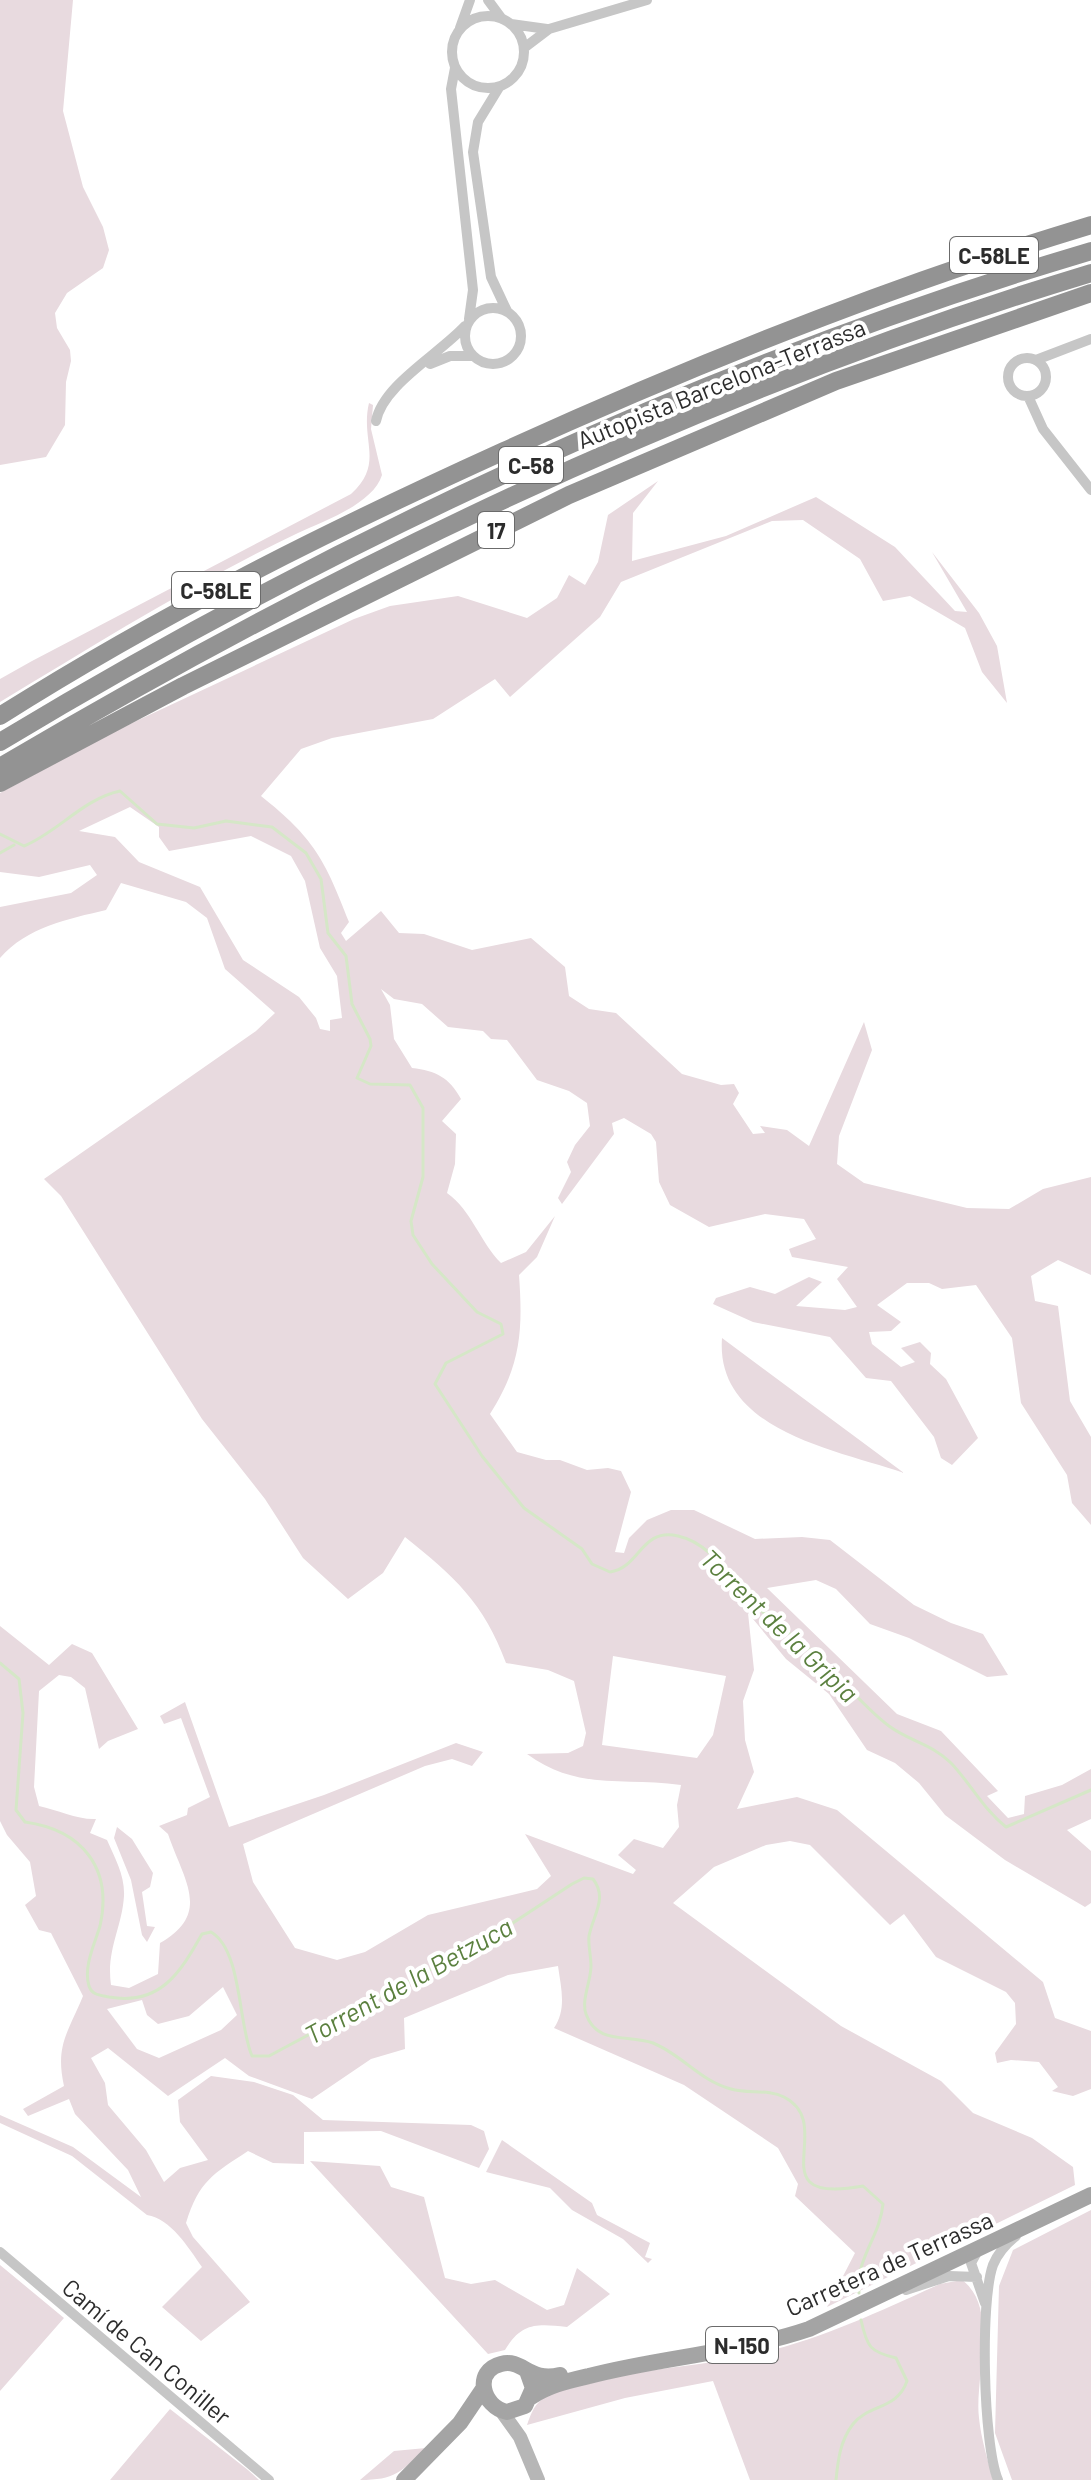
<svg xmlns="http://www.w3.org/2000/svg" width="1091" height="2480" font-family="Barlow,sans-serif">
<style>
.green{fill:#e8dadf;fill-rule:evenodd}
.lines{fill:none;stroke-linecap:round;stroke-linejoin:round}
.stream{stroke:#d5e7c7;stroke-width:3}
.street{stroke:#c6c6c6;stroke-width:10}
.secondary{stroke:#b6b6b6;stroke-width:14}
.primary{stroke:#a4a4a4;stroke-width:16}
.highway{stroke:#939393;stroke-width:18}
.labels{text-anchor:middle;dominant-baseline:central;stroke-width:8;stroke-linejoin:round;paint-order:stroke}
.shield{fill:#fff;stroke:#6b6b6b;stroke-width:2}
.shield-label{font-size:22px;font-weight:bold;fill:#2c2c2c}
.street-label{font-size:24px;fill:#2c2c2c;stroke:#fff}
.water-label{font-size:26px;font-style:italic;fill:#5b803f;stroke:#fff}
</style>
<rect width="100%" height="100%" fill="#fff"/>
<path class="green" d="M0,0h73l-10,111 20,76 20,40 6,23 -6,18 -36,25 -12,20 2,15 13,22 1,11 -5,21 -1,43 -19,32 -46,8z
M369,403l4,2 -2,24 11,46c-9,29 -58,46 -84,58 -103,49 -200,110 -298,169v-23l32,-18 319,-167c34,-31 9,-53 18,-91z
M658,481l-25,32 -1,48 94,-25 90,-39 79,50 60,64 12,1 -35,-60 47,61 18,33 10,57 -25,-31 -17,-44 -55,-32 -27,5 -23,-42 -57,-39 -31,1 -151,61 -21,35 -90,80 -15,-18 -62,40 -101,19 -31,11 -40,47c53,42 64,64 88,126l-8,11 5,8 35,-30 18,22 25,1 48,16 59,-12 34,29 4,29 20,13 27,4 66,61 39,11 13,-1 5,9 -6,11 20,30 12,-1 -5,-7 27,4 22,16 55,-124 8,28 -33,86 -2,28 27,19 103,25 42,1 34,-20 48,-12v98l-33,-15 -27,16 4,25 23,5 12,95 21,36v88l-19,-22 -5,-28 -46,-72 -9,-65 -36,-53 -34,4 -13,-6h-22l-30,22 24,17 -10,9 -22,1 3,12 29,23 14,-5 -14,-14 19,-6 11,11 -1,11 16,15 32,59 -26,27 -11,-7 -7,-21 -43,-56 -25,-3 -36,-41 -77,-15 -40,-18 3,-6 34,-11 25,7 34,-17 13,5 -26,24 49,4 12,-3 -20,-28 11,-12 -56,-10 -3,-8 27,-10 -12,-20 -39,-5 -56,13 -39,-22 -11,-23 -3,-40 -5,-8 -27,-16 -12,5 2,11 -52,70 -4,-6 13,-26 -4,-10 8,-17 15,-19 -3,-23 -18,-12 -32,-11 -30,-40 -16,-1 -8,-8 -35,-4 -26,-23 -28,-5 -13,-10 9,16 4,34 18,29c24,3 37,9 49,31l-19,22 14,13 -1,30 -8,29c25,18 33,49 54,70l25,-11 29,-36 -18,41 -18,18c4,56 2,90 -29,139l27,38 29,8h14l27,10 21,-2 13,3 10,21 -16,60 9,1 5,-15 18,-18 24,-10h23l61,29 47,-2 28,3 84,65 37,18 32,11 25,41 -21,2 -78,-39 -39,-14 -34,-35 -20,-9 -49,8 130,126 44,17 57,60 -11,5 21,22 16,-4 1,-18 37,-11 29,-16v50l-24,11 24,21v52l-6,4 -80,-47 -60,-45 -26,-32 -24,-20 -28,-13 -38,-56 -43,-35 -38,-46 6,57 -11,31 2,39 9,32 -17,37 60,-12 40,13 206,172 12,36 36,13v58l-18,7 -21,-5 6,-4 -19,-25 -28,-2 -14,3 -2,-10 21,-29 -1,-21 -9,-11 -70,-35 -32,-43 -14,11 -80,-80 -20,-4 -24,4 -52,22 -41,36 168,123 100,55 32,32 59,25 41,29 2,18 -248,122 28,-54 -60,-57 3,-12 -20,-36 -94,-63 -130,-57c13,-19 7,-40 4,-62l-50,9 -104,43 1,31 -34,10 -59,40 -63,-23 -24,-18 -57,38 -60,-48 -17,10 14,25 3,22 38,45 18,32 16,-14 28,-8 -28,-38 -2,-22 33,-24 43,6 39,13 30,25 148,5 13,6 5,18 -10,19 -98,-37 -77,1v32l-31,-1 -25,-12c-35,23 -49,30 -62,72l7,14 57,65 -49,39 -39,-34 40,-40c-14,-20 -31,-48 -55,-52l-75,-59 -72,-33v-8l73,32 68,50 -13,-27 -53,-56 -6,-15 -41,17 -5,-7 41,-23c-9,-41 4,-53 19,-90l-32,-63 -12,-3 -14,-25 11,-9 -6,-34 -23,-27 -7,-14v-195l49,39 23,-21 20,9 46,76 -30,12 -9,8 -14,-61 -14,-11 -12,-2 -20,16 -5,96 5,19c19,4 39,14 57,13l-6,14 17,7c8,18 18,36 17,56 -2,32 -18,54 -13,89l18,3 29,-14 2,-31c52,-30 24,-62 8,-109l-9,-8 28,-11 1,-7 22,-11 -29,-79 -17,6 -4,-8 25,-14 44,125 95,-32 132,-52 27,9 -11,14 -20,-7 -27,7 -182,78 10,38 42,66 42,12 28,-8 63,-37 109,-26 14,-13 -26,-42 108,40 3,-4 -18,-15 16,-16 29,9 16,-21 -2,-22 4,-20c-57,-8 -104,6 -154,-31l41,-1 15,-7 3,-13 -12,-52 -26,-11 -42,-7c-22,-60 -52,-87 -101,-126l-22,36 -35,26 -45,-41 -38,-59 -63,-80 -141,-223 -17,-17 212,-148 19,-18 -50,-44 -18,-51 -21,-16 -65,-19 -15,27c-38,9 -79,17 -106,48v-51l71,-14 26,-18 -7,-10 -51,12 -39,-5v-79l115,-62 239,-112 36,-13 68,-10 69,22 30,-20 12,-23 16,10 13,-23 10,-47zM130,807l29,20v10l10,14 82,-15 40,20 14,25 15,67 17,28 5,42 -12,2v11l-10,-2 -4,-11 -17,-21 -56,-37 -43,-73 -61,-25 -24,-25 -36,-6zM613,1656l113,20 -13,59 -16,23 -95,-13zM223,1987l14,28 -16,15 -62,28 -22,-9 -30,-40 35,-9 5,15 11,9 31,-8z
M722,1338l182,135c-67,-23 -189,-42 -182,-135z
M117,1827l15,12 21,34 -3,14 -8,5 5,34 8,1 -8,15 -5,-7 -11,-55 -17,-42z
M502,2140l90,63 5,12 53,28 -5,14 7,2 -4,4 -25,-24 -51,-29 -22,-22 -64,-16z
M310,2161l70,5 11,21 33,10 21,81 26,6 24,-4 52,30 17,-5 13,-37 33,26 -43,33c-30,-3 -45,-5 -62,23l-17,4z
M1091,2210v270h-79l-17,-47 4,-147 14,-36z
M0,2265l64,53 -64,73z
M962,2280c38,28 12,99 17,138 2,21 9,42 14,62h-243l-37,-99 -88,17 -98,27c4,-12 8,-23 20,-29 57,-26 142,-27 204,-41 67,-14 127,-43 189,-71z
M170,2409l78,61 11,10h-149z
M426,2448c-25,24 -31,32 -66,32l34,-29z"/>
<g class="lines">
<path class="stream" d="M0,834l24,12c34,-14 59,-47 96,-55l37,33 37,4 32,-7 46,6 34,26 15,26 7,54 18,23 6,48 18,35 1,7 -14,32 13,6 40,1 13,23v69l-12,44 2,14 19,29 45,48 24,12 2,10 -57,29 -11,21 47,72 42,52 58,41 10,15 18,8c30,-4 31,-45 68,-36 36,8 52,45 76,68 19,18 41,33 61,50 26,23 46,51 74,72 20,15 43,18 62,37 20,21 32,46 55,64l85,-37
M0,853l14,-8
M0,1663l19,16 4,34 -7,97 9,12c57,8 88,46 75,104 -5,17 -17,41 -11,60 3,9 10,9 20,11 51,9 71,-24 93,-63l9,-2c31,18 27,92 41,124h17l224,-120 79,-52 12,-6 9,1c15,19 0,36 -4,57 -1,9 2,20 2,30 0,15 -10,34 -5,48 11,31 41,20 67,29 28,11 47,38 78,46 17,5 37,0 53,8 55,28 -29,109 79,89l20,18c-3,33 -28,55 -24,89
M836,2480c2,-20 4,-39 17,-56 16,-20 44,-14 54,-43l-11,-23c-26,-6 -29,-11 -35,-38"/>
<path class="street" d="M488,0l14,19
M452 52a36 36 0 1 1 72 0a36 36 0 1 1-72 0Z
M511,24l36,5
M460,28l10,-28
M524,48l25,-19 98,-29
M455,68l-4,21 22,201 -4,29
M500,86l-22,36 -5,30 18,125 16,34
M465 336a28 28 0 1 1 56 0a28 28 0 1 1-56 0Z
M1008 377a19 19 0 1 1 38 0a19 19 0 1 1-38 0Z
M1036,360l55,-21
M430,364l20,-8h22
M1028,396l15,33 48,61
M376,421c7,-36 62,-66 89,-95
M0,2252l269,228
M977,2252l-6,11 14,40
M906,2290l43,-14 28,1
M998,2480c-15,-36 -18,-179 -5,-215 5,-12 13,-21 23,-29"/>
<path class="secondary" d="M502,2412l18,25 18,43"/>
<path class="primary" d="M527,2371l6,17 -8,18 -18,6c-25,-5 -34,-41 -6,-48 22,-6 28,19 59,11
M531,2397c18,-12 37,-16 58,-21 72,-19 149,-23 220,-47l282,-134
M404,2480l56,-57 23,-34"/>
<path class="highway" d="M0,716c161,-102 330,-186 504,-265 191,-87 385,-165 587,-226
M0,742c339,-204 712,-378 1091,-491
M0,767c343,-203 708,-378 1091,-494
M0,783l183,-97 386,-191 267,-114 255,-88"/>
</g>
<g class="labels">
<g class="shield">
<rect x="950" y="237" width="88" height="36" rx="6"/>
<rect x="499" y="447" width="64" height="36" rx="6"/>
<rect x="478" y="512" width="36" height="36" rx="6"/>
<rect x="172" y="572" width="88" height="36" rx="6"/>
<rect x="706" y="2327" width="72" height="36" rx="6"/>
</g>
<g class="shield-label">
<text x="994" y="255">C-58LE</text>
<text x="531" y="465">C-58</text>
<text x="496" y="530">17</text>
<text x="216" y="590">C-58LE</text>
<text x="742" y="2345">N-150</text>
</g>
<g class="street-label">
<text transform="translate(721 383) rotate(-22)">Autopista Barcelona-Terrassa</text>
<text transform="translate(889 2263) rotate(-24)">Carretera de Terrassa</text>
<text transform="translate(147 2351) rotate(40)">Camí de Can Coniller</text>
</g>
<g class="water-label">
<text transform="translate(780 1625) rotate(44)">Torrent de la Grípia</text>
<text transform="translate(408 1980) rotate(-29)">Torrent de la Betzuca</text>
</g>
</g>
</svg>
